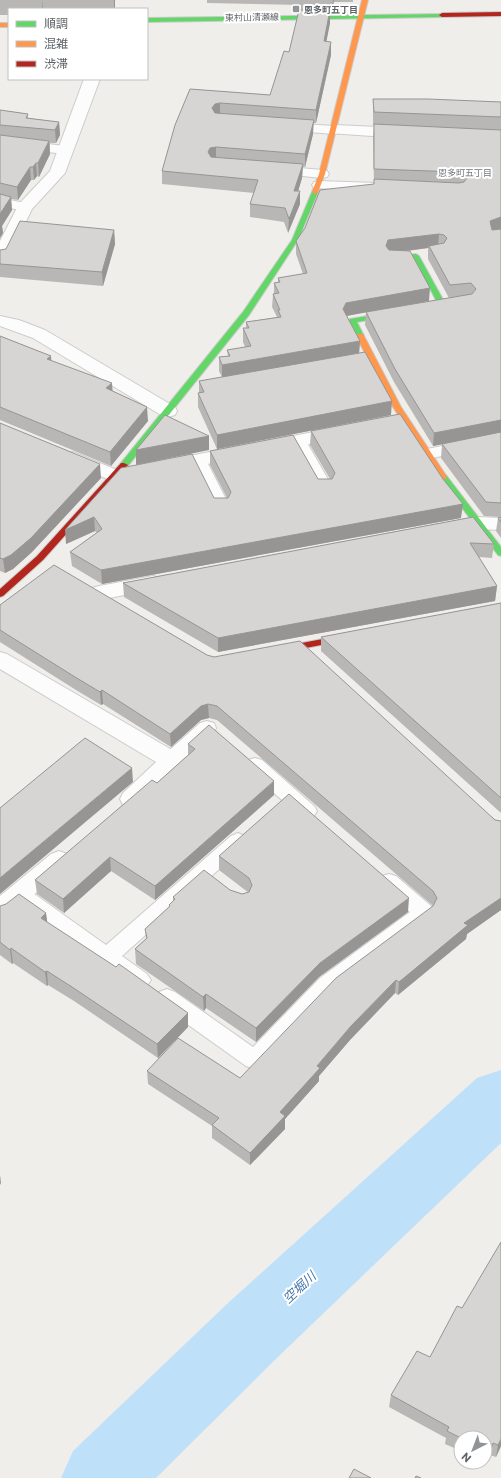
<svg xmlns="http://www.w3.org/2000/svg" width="501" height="1478" font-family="Commissioner,'Noto Sans JP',sans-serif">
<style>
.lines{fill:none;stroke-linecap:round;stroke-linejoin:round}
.river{fill:#bfe0f9;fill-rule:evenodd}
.lane-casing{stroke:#cbcccc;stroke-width:2}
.street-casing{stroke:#cbcccc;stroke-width:2}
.fast-casing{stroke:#cacacb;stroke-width:2}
.slow-casing{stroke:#cacacb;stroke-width:2}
.jam-casing{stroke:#cacacb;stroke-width:2}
.lane{fill:#fdfcfc;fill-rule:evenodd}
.street{fill:#fdfcfc;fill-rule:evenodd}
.fast{fill:#63d668;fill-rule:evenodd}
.slow{fill:#ff974d;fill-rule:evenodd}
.jam{fill:#b3261e;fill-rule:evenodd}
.wall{fill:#b8b7b5;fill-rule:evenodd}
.shaded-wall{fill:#969594}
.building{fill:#d6d5d3;stroke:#969594}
.poi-dot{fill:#919496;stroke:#fff;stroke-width:1.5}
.labels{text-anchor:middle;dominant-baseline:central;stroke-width:4;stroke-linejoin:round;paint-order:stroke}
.far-poi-label{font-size:9px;font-weight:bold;fill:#5f6368;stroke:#fff;text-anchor:start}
.far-street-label{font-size:9px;fill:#5f6368;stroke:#fff}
.far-neighbourhood-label{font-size:9px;fill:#70757a;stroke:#fff}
.near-water-label{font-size:13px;font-style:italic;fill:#4174aa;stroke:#fff}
</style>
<rect width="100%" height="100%" fill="#efeeea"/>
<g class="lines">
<path class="river" d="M501,1070v73l-220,211 -125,124h-95l12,-27 154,-147 250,-226z"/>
<defs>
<path id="lane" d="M287,123l47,3 5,1 2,3 -2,3 -5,1 -52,-4 -2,-3 2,-3z
M0,139l66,7 5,1 2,3 -2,3 -5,1 -66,-7z
M278,166l44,4 5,1 2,3 -2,3 -5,1 -49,-5 -2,-3 2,-3z
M319,181l58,2 5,1 2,3 -2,3 -5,1 -63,-3 -2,-3 2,-3z
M0,198l30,6 2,3 -2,3 -5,1 -25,-5z
M501,434v10l-74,15 -6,-1 -2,-4 2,-4 6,-1z
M298,436l6,1 2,4 27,47 -2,4 -6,1 -6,-1 -2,-4 -27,-47 2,-4z
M198,455l6,1 2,4 24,47 -2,4 -6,1 -6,-1 -2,-4 -24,-47 2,-4z
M207,721l7,2 2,5 -2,5 -36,32 -7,2 -7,-2 -3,-5 3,-5 36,-32z
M255,758l7,2 52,46 3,5 -3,5 -7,2 -7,-2 -52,-46 -3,-5 3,-5z
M238,833l7,3 3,5 -3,5 -123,110 25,18 4,6 -4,6 -7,2 -7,-2 -114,-81 -3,-6 3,-6 7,-2 7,2 73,52 125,-109z
M389,874l7,2 35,30 3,6 -3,6 -97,72 -72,76 -8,3 -8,-3 -87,-62 -3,-6 3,-6 8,-3 8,3 78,55 67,-69 90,-66 -28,-24 -3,-6 3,-6z"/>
<path id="street" d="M84,79h16l-35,94 -33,36 -24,49 -2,4 -6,1v-22l19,-37 31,-33z
M334,125l68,3 6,2 2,3 -2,3 -6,2 -74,-5 -2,-3 2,-3z
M0,316l19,4 26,10 130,77 2,4 -2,4 -7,2 -7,-2 -128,-77 -33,-12z
M339,427l7,2 2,4 -2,4 -231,45 -49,-20 -3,-4 3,-4 7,-2 44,18z
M477,517l24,1v12l-24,-1 -18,4 -7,-1 -3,-5 3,-5z
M153,576l7,2 3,5 -3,5 -61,12 -7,-2 -3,-5 3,-5 7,-2z
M0,652l7,2 172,100 3,6c-7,12 -32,39 -44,45 -5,3 -9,2 -15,0l-3,-6 3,-6 33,-31 -156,-93z
M59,851l8,3 4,6 -4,6 -59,51 -8,2v-23l51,-42z"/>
<path id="fast" d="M444,14l1,1 -3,2 -295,5v-4z
M315,190l3,2 -20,48 -49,75 -122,152h-6l-1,-2 1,-2 122,-151 49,-72 20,-48z
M416,254l3,2 27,49 -1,2 -88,15 7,14 -1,2h-6l-8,-17 1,-2 88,-15 -24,-46 -19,2 -3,-2 3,-2z
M440,475h6l55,72v9l-3,-1 -58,-76 -1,-2z"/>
<path id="slow" d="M362,0h6l-43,174 -7,18 -3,2 -2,-1 -1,-1 7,-18z
M0,23h9v4h-9z
M357,334h6l1,2 37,71 46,70 -1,2h-6l-47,-72 -37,-71z"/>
<path id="jam" d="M501,12v4l-59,1 -3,-2 3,-2z
M121,463h3l4,2 -85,95 -40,36 -3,1v-8l37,-33z
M349,634l4,3 -1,2 -77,15 -4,-3 4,-3z"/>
</defs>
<use href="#lane" class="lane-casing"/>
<use href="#street" class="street-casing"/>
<use href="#fast" class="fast-casing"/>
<use href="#slow" class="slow-casing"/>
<use href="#jam" class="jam-casing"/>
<use href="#lane" class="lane"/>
<use href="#street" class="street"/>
<use href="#fast" class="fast"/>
<use href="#slow" class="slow"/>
<use href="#jam" class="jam"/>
</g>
<path class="wall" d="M0,0h115v9h-106v6h-9z
M207,0h146v2h-19l-2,9h-2v12l-4,18 5,14 -15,68h-3v11l-8,33h-2l-1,11 -4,13h2v13l-12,29 -4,-11 -34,-5v-13l4,-11 -92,-9v-13l28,-82 80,6 19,-43 12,-42v-5l-94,-2z
M373,99l128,3v415l-17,-1 -43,-58 1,-14 -9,2 -39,-64 -29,-57 1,-13 -19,4 13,25 -1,12 32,62 -174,34 -19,-42v-14h1v-12l23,-4 -3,-6v-14l9,-1 -1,-6 18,-3 -2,-5v-14h3v-6l31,-5 -5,-10 1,-13h1v-11l4,-1v-4l25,-4 -7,-20v-13l78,-57 -1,-47 1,-12h-1zM428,248v11l21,39 -47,8 27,-5 -21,-50z
M0,110l28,4v4l31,4 1,13 -4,8h-6v11l-11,23 -2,-1 -3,4h-3l-13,20 -7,-1 1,11 -10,16 1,7 -3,5z
M114,230l1,14 -12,42 -103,-9v-13z
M0,336l51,20v5l61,30 36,30 -37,45 -111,-46z
M0,423l101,55 -69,74 -19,17 -8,4 -5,-2z
M311,431l150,87 -359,66 -30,-18 -2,-14 27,-19 -2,-2 -29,13 55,-76 93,30h13l-17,-33v-14l108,28h12l-20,-34z
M473,517l21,27 -2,14 -13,-1 18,29 -2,15 -277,51 -94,-55 -1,-14z
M501,517v21l-5,-7 2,-13z
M501,603v210l-180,-162v-14z
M0,605l207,50 288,165 6,1v89l-34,24 -1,5 -68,56 -3,-2 -45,47 -31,36v5l-34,38v10l-35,36 -38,-27v-12l-64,-42 -1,-13 93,7 193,-172 -1,-1 -215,-185 -8,-2 -8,2 -30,27 -68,-43 -2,1 -25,-15 -76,-48z
M188,744l86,51 -119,105 -44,-29 -47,42 -27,-19 -2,-14 122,-97 31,-28z
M219,856l189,56 -89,65 -63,65 -50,-34 -2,3 -68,-47 -1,-15 11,-10 -1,-10 24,-22v-2l4,-4v-4l57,-7 12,4 7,-1 -30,-23z
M0,906l46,7 1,9 141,105 -30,31 -84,-57 -26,-16 -1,1 -34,-23 -1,1 -12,-9z
M462,1308l39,138 -5,11 -6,-2 -3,8 -3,-1h1v-24h-24v13l-16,-7 1,-6 -57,-31 2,-12 39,-38z"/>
<path class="shaded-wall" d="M42,0l1,9h-1z
M114,0h1v9h-1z
M333,0h1l-2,11z
M330,10v13l-6,31v-13z
M331,42v13l-15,68v-13z
M220,103v13l-5,2 -3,-10 3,-4z
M314,120l-1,14 -8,33v-13z
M59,122l1,13 -4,8 -1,-13z
M49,141l1,13 -11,23 -1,-14z
M216,147v13l-5,2 -3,-10 2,-4z
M36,163l1,13 -3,4 -1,-13z
M303,164l-1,14 -8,27v-14z
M30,167l1,13 -13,20 -1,-13z
M300,191v13l-12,29 1,-14z
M11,197l1,13 -10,16 1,7 -3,5v-24z
M501,217v13l-12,4 1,-13z
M114,230l1,14 -12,42 -1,-14z
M439,234l-1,13 -9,-1 -1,2 -40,5 -2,-7 2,-6z
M430,288l-1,13 -83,15 -3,-7 3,-6z
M360,341l-1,13 -137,24v-13z
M51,356l1,14 -5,-11z
M112,383l1,14 -7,-9z
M392,401l-1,14 -174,34v-14z
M147,407l1,14 -37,45 -1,-14z
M501,420v13l-68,13 1,-13z
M209,436v14l-73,15v-15z
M100,464l1,14 -69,74 -19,17 -8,4 -2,-14z
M463,504l-2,14 -359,66 -1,-14z
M94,517l1,14 -29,13 -1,-14z
M497,586l-2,15 -277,51v-14z
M102,690l1,14 -2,1 -1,-13z
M208,704l1,14 -8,2 -30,27 -1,-13 31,-28z
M132,768l1,14 -133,112v-16z
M274,781v14l-119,105v-14z
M110,857l1,14 -47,42 -1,-14z
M409,898l-1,14 -89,65 -63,65v-14l64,-65z
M501,898v12l-34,24 -1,5 -68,56 1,-13 65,-59z
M46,913l2,14 -7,-9z
M11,948l2,15 -1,1 -2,-14z
M47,971l1,14 -1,1 -2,-14z
M396,980l-1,13 -45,47 -31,36v5l-34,38v10l-35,36v-12l30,-41 37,-46 34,-40z
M206,994v14l-2,3 -1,-14z
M188,1013v14l-30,31 -1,-14z
M0,1175l1,8 -1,2z
M501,1439v7l-5,11 2,-12z
M493,1443l-3,12 -3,8 2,-12z"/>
<path class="building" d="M299,10h31l-6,31 7,1 -15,68 -96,-7 -5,1 -3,4 3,5 99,7 -9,34 -89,-7 -6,1 -2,4 3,5 92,7 -9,27h6l-11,28 -4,-11 -35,-4 8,-24 -96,-9 13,-46 15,-36 80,6 14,-44 5,1z
M373,99h55l73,3v15l-127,-5z
M0,110l28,4 -2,4 33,4 -4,8 -55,-5z
M374,124l127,6v87l-11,4 2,9 9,-1v191l-67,13 -39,-64 -29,-57 106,-18 4,-5 -5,-6 -21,2 -21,-39 15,-3 3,-5 -3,-3 -5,-1 -51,6 -2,6 3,4 21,1 20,37 -84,15 -3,6 17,32 -138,24 -3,-8 11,-1 -3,-6 24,-4 -8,-18h6l-3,-6 35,-5 -3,-7h2l-7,-16 6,-1 -5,-10 6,-1 -2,-4 29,-5 -11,-32 9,-13 15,-38 54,-6v-5l85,4 5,-1 3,-4 -2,-5 -6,-1 -85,-3z
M0,135l49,6 -11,22h-2l-3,4h-3l-13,20 -17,-4z
M0,194l11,3 -11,17z
M20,221l94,9 -12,42 -102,-8v-14l6,-1z
M0,336l51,20 -4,3 65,24 -6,5 41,19 -37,45 -110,-45z
M365,352l27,49 -175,34 -19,-42 6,-1 -5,-11z
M400,414l43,65 20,25 -362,66 -31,-18 32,-23 -8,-12 -29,13 56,-62 71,-14 22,44h14l3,-6 -21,-41 83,-16 25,44h14l3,-6 -24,-42z
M165,415l44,21 -73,14z
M0,423l100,41 -69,74 -20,17 -8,4 -3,-1z
M501,432v71l-15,-1 -44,-58z
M473,517l21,27 -24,-1 27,43 -279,52 -95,-55z
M501,517v5l-3,-4z
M54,565l153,90 7,2 86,-16 195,179 6,1v77l-37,25 4,2 -69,57 -3,-2 -45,46 -34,40 3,2 -40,44 5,4 -35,37 -38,-28 7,-7 -72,-47 31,-33 62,40 96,-100 97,-72 4,-8 -4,-7 -216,-185 -9,-2 -7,2 -31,28 -68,-44 -2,2 -25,-15 -75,-47v-25z
M501,603v195l-180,-161z
M209,725l65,56 -119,105 -45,-29 -47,42 -28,-19 117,-100 5,3 38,-34 -7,-5z
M85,738l47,30 -132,110v-70z
M289,794l120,104 -89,65 -64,65 -50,-34 -3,3 -68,-48 12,-11 -2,-9 25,-23 -1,-1 6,-6 -2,-2 31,-27 26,20 12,4 7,-2 3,-7 -3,-7 -30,-22z
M19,894l27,19 -5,5 75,49 3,-3 69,49 -31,31 -85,-57 -25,-16 -2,1 -34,-24 -1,2 -10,-8v-36l6,-2z
M501,1242v197l-3,6 -5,-2 -4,8 -4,-2v-11h-24l-14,-7 2,-4 -58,-32 26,-44 13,6 27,-51 5,2z
M354,1469l17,9h-22z
M416,1476l5,2h-6z"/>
<rect class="poi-dot" x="292" y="5" width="8" height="8" rx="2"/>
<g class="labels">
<g class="far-poi-label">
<text x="304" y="9">恩多町五丁目</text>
</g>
<g class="far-street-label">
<text transform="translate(252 17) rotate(-1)">東村山清瀬線</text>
</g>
<g class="far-neighbourhood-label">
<text x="465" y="172">恩多町五丁目</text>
</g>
<g class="near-water-label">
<text transform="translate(299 1287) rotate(-43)">空堀川</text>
</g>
</g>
<rect x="8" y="8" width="140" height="72" fill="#ffffff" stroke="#bfc1c3"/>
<rect x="16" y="21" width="20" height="6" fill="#63d668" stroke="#bfc1c3"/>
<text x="44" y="28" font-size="12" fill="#5f6368">順調</text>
<rect x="16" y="41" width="20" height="6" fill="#ff974d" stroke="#bfc1c3"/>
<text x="44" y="48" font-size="12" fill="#5f6368">混雑</text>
<rect x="16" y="61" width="20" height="6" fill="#b3261e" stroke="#bfc1c3"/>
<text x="44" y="68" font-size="12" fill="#5f6368">渋滞</text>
<g transform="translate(473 1450) rotate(222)"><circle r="19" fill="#ffffff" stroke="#bfc1c3"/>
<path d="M0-3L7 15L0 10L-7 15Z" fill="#919496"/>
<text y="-6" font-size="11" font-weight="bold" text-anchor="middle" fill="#5f6368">N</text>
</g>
</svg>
